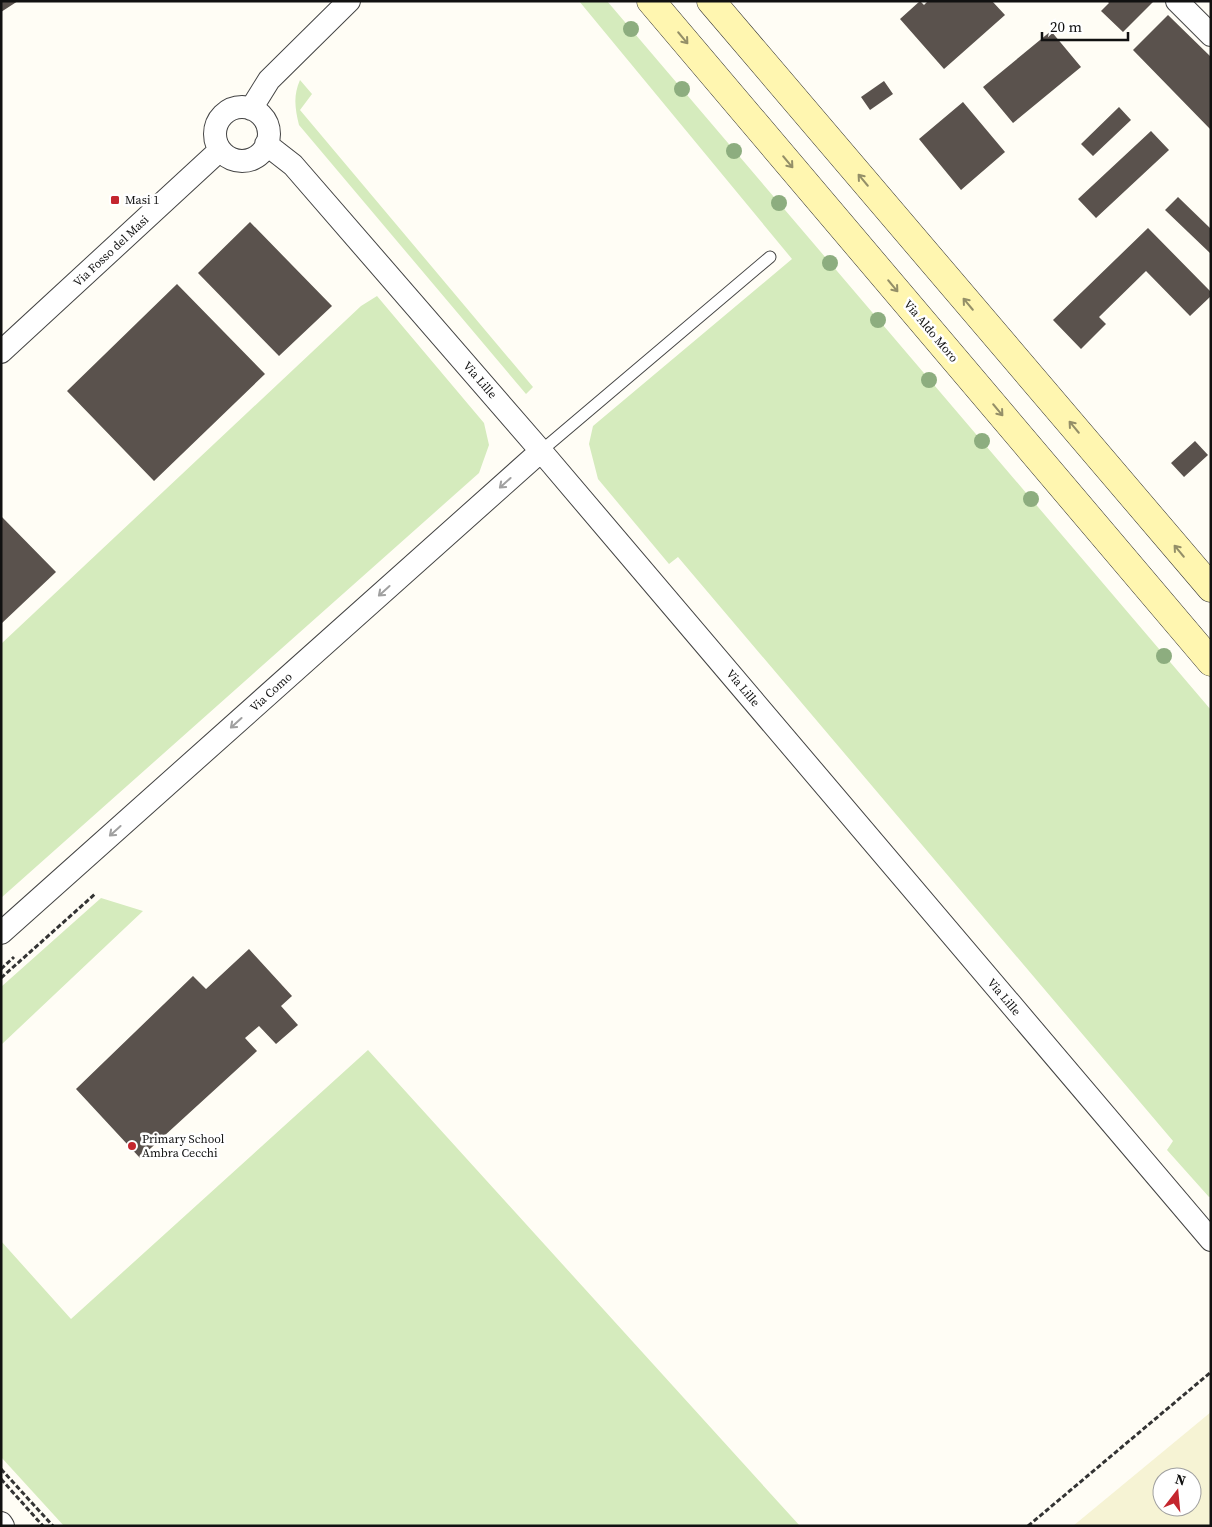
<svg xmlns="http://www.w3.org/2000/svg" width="1212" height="1527" font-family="'Source Serif 4',serif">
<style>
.farmland{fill:#f6f3d4;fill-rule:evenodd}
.green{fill:#d5ebbd}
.building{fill:#5a524d}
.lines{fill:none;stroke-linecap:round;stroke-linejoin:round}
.lane-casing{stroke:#444;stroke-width:13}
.street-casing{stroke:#444;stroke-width:24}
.secondary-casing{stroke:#333;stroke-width:29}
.path{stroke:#333;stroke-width:3;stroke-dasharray:5 2.5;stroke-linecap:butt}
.lane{stroke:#fff;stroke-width:11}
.street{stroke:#fff;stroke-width:22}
.secondary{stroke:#fff6b0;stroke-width:28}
.tree{fill:#8dad7f}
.oneway{stroke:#948f68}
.oneway2{stroke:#a0a0a0}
.poi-dot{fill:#c4262e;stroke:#fff;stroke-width:2}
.labels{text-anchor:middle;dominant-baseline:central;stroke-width:5;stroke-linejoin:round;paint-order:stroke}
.poi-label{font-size:12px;fill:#111;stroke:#fff;text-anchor:start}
.street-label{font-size:12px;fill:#111;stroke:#fff}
</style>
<rect width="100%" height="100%" fill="#fffdf5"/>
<path class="farmland" d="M1211,1412v114h-138zM1162,1477h30v30h-30z"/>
<path class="green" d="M579,1h28l604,709v486l-2,1 -42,-47 6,-9 -495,-584 -9,7 -71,-85 -9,-35 4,-18 199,-167z
M300,80l12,14 -12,16 233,277 -7,7 -227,-269c-4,-17 -6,-29 1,-45z
M377,296l107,127 5,22 -10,28 -478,425v-254l360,-338z
M101,898l42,13 -142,134v-58z
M368,1050l432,476h-736l-63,-69v-216l70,78z"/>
<path class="building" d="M1,1h17l-17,11z
M920,1l4,4 4,-4h64l13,14 -61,54 -44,-50z
M1107,1h47l-31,31 -22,-21 8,-8z
M1168,15l43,42v73l-78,-80z
M1051,31l30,36 -68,56 -30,-36z
M884,81l9,13 -23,16 -9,-13z
M963,102l42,50 -44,38 -42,-51z
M1119,107l12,13 -38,36 -12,-12z
M1151,131l18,19 -73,68 -18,-19z
M1178,197l33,32v25l-46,-44z
M250,222l82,84 -53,50 -81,-83z
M1148,228l63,64v4l-21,20 -44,-45 -47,46 7,7 -25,25 -28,-29z
M177,284l88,90 -111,107 -87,-90z
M1195,441l13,14 -24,22 -13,-14z
M1,516l55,56 -55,52z
M249,949l43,47 -11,10 17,19 -22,19 -17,-18 -14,12 12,13 -117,107 -64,-69 117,-113 13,13z"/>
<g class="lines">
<defs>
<path id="lane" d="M541,451l229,-194"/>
<path id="street" d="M1177,1l34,34
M215 134a27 27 0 1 1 54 0a27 27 0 1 1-54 0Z
M251,109l18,-29 80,-79
M266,144l27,21 248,286 670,789
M1,352l219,-202
M1,933l540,-482
M1,1523l2,3"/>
<path id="secondary" d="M651,1l560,661
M711,1l500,587"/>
</defs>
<use href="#lane" class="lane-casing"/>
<use href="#street" class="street-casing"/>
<use href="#secondary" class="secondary-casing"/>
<path class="path" d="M1,969l13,-12
M1,978l94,-84
M1,1469l52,57
M1,1479l42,47
M1028,1526l183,-154"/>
<use href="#lane" class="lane"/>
<use href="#street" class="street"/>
<use href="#secondary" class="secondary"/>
</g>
<g class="tree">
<circle cx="631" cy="29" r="8"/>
<circle cx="682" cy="89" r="8"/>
<circle cx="734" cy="151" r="8"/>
<circle cx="779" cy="203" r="8"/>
<circle cx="830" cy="263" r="8"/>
<circle cx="878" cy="320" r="8"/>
<circle cx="929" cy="380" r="8"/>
<circle cx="982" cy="441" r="8"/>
<circle cx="1031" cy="499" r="8"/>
<circle cx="1164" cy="656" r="8"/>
</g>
<defs><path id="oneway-shaft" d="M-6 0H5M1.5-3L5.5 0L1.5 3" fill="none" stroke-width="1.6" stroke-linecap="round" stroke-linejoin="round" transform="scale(1.25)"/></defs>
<g class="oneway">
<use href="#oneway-shaft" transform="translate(683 38) rotate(50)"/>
<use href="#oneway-shaft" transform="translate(788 162) rotate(50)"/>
<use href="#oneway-shaft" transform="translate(863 180) rotate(-130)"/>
<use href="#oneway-shaft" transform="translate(893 286) rotate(50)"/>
<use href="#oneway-shaft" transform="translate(968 304) rotate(-130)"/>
<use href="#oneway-shaft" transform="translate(998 410) rotate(50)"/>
<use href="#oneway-shaft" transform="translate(1074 427) rotate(-130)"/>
<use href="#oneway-shaft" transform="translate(1179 551) rotate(-130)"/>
</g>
<g class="oneway2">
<use href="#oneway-shaft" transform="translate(505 483) rotate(138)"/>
<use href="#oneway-shaft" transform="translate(384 591) rotate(138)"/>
<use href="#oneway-shaft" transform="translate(236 723) rotate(138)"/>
<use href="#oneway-shaft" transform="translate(115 831) rotate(138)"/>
</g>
<g class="poi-dot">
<rect x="110" y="195" width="10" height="10" rx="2.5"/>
<circle cx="132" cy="1146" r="5"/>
</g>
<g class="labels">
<g class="poi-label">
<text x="125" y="200">Masi 1</text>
<text x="142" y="1139">Primary School<tspan x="142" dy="14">Ambra Cecchi</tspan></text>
</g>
<g class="street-label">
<text transform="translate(111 251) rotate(-43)">Via Fosso del Masi</text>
<text transform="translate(931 331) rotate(50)">Via Aldo Moro</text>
<text transform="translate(480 380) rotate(49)">Via Lille</text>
<text transform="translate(743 688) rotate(50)">Via Lille</text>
<text transform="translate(271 692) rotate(-42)">Via Como</text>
<text transform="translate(1004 997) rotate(50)">Via Lille</text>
</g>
</g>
<rect width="1212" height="1527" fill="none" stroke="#111111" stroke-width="5"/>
<g transform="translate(1177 1492) rotate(16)"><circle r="24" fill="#ffffff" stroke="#a0a0a0"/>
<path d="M0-4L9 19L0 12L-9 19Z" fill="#c4262e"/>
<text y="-8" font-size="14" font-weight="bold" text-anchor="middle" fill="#111111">N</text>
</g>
<path d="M1042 32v8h86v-8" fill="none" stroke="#111111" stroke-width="2.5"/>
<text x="1050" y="32" font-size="15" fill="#111111" stroke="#ffffff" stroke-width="4" paint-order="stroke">20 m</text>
</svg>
